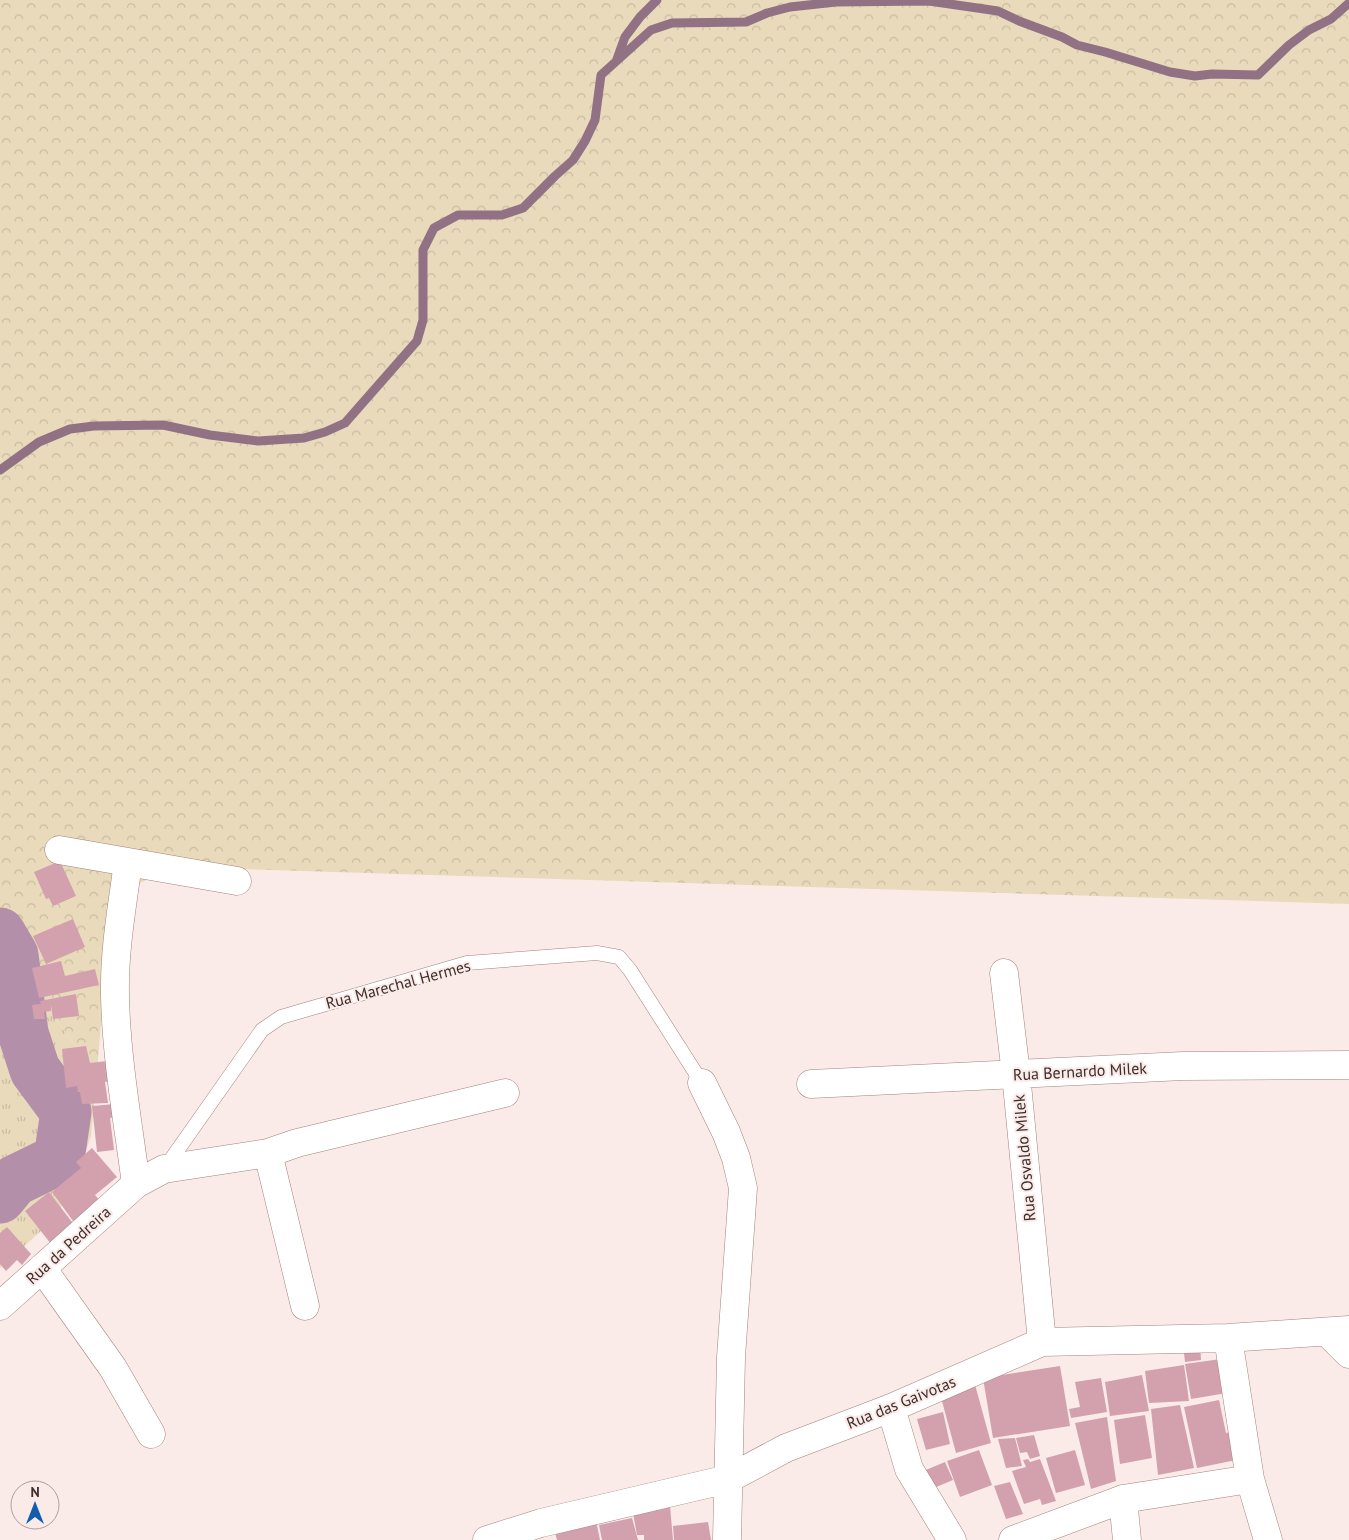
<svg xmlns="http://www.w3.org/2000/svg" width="1349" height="1540" font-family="'PT Sans',sans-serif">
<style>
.grass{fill:url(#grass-tufts)}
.forest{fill:url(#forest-crowns)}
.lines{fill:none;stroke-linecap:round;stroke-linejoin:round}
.stream{stroke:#907284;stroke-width:9}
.river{stroke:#b48faa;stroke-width:51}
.building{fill:#d2a1ad}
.service-casing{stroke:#a4827c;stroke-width:15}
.minor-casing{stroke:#a4827c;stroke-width:29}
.service{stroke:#fff;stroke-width:14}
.minor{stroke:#fff;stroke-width:28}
.labels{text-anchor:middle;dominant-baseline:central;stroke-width:4;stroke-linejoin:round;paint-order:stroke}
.street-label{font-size:16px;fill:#3c2e2b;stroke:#faebe8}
</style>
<defs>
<pattern id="grass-tufts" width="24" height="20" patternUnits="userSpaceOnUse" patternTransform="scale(1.25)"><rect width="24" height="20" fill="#e9dabb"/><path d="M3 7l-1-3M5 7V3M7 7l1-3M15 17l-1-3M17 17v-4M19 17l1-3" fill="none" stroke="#c9bba1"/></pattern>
<pattern id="forest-crowns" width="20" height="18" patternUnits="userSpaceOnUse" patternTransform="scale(1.25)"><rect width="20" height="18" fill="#e9dabb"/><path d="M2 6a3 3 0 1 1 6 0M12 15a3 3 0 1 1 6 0" fill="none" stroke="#c9bba1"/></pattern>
</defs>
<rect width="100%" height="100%" fill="#faebe8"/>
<path class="grass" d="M0,947l97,126 -6,63 -19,58 -31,37 -41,37z"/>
<path class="forest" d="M0,0h1349v904l-1107,-35 -75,2 -34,15 -25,51 -11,136 -97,-126z"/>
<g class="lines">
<path class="stream" d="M617,59l8,-22 15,-20 17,-17
M0,470l39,-28 31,-13 24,-3 69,-1 47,10 48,6 46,-3 21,-6 20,-9 72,-82 6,-21v-70l11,-22 24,-13h44l21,-7 32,-32 18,-16 12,-19 10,-21 6,-45 50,-45 21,-7 74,-1 21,-9 23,-6 46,-5 93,-1 69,10 21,10 43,16 15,8 28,7 65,20 25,4 17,-2 46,1 31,-30 20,-15 22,-11 18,-16"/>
<path class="river" d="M0,933l13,22 10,78 12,37 31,42 -7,47 -45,22 -14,17"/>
</g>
<path class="building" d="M60,861l16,35 -23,10 -4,-8 -3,1 -12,-27z
M73,919l12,28 -39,17 -13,-28z
M61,961l4,15 30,-7 4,16 -60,13 -7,-30z
M76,994l3,22 -26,3 -2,-14v6l-7,1 1,7h-11l-2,-14 9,-1 -1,-3z
M86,1046l4,17 17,-2 3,20 -5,1 3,21 -26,1 -2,-12h-2l-1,-6 -11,2 -4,-39z
M115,1104l1,13 -6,1 4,32 -17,2 -5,-46z
M92,1148l25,29 -22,18 5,6 -24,24 -24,-33 29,-24 -5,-6z
M49,1192l26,34 -24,18 -26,-33z
M7,1227l24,27 -9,11 -5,-5 -11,11 -6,-7v-31z
M1200,1342l1,18 -16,2 -2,-18z
M1221,1359l6,34 -36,6 -6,-35z
M1184,1365l5,36 -40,2 -4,-32z
M1060,1366l10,60 -77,12 -10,-60z
M1142,1375l7,36 -39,5 -5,-34z
M1101,1378l6,34 -36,6 -2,-9 11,-2 -5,-25z
M974,1381l17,62 -35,10 -17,-63z
M1219,1400l7,33 9,-2 6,28 -44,9 -13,-61z
M1180,1405l14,63 -36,7 -7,-66z
M943,1412l7,32 -24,6 -9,-31z
M1145,1415l7,43 -32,6 -6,-44z
M1107,1417l9,64 -25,8 -16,-66z
M1034,1435l6,21 -10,3 -3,-7 -7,1 -4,-15z
M1015,1438l7,28 -16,2 -8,-29z
M979,1450l13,35 -32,12 -13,-36z
M1075,1450l10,35 -29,8 -10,-35z
M1028,1459l2,3 10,-3 16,42 -14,4 -2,-6 -16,5 -12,-33 14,-4 -3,-7z
M945,1462l8,18 -24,10 -8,-18z
M1010,1482l13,32 -17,5 -12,-33z
M670,1506l3,34h-29v-5h-7l-4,-22z
M595,1516l5,24h-43l-4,-16z
M632,1518l6,22h-36l-3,-15z
M708,1522l3,18h-37l-1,-14z"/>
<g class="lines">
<defs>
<path id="service" d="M165,1168l97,-138 19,-13 186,-54 130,-10 22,4 11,13 72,113"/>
<path id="minor" d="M59,850l178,31
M128,863c-6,44 -14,88 -13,132 1,61 13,128 21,189
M1004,973l12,101 26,268
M702,1083l24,49 10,26 7,30 -12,169 -4,183
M811,1084l372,-18 166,-1
M268,1153l37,153
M42,1268l71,100 38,66
M0,1306l136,-122 28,-15 104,-16 29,-10 208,-50
M1327,1332l22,22
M1228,1338l22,141
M891,1408l18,61 43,71
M1123,1499l4,41
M487,1540l54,-17 187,-44 58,-31 105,-40 151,-66 186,-4 121,-8
M1013,1540l110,-41 127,-20 18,61"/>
</defs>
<use href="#service" class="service-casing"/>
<use href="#minor" class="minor-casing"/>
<use href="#service" class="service"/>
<use href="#minor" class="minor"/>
</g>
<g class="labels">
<g class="street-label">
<text transform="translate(398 984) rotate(-15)">Rua Marechal Hermes</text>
<text transform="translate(1080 1071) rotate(-3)">Rua Bernardo Milek</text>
<text transform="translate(1024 1158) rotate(-95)">Rua Osvaldo Milek</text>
<text transform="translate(68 1245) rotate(-42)">Rua da Pedreira</text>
<text transform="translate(901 1402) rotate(-22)">Rua das Gaivotas</text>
</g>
</g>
<g transform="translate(35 1505)"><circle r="24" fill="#faebe8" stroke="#ae9f9c"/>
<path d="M0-4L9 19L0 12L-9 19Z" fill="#135dac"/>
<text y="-8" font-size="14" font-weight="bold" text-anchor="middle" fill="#3c2e2b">N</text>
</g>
</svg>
